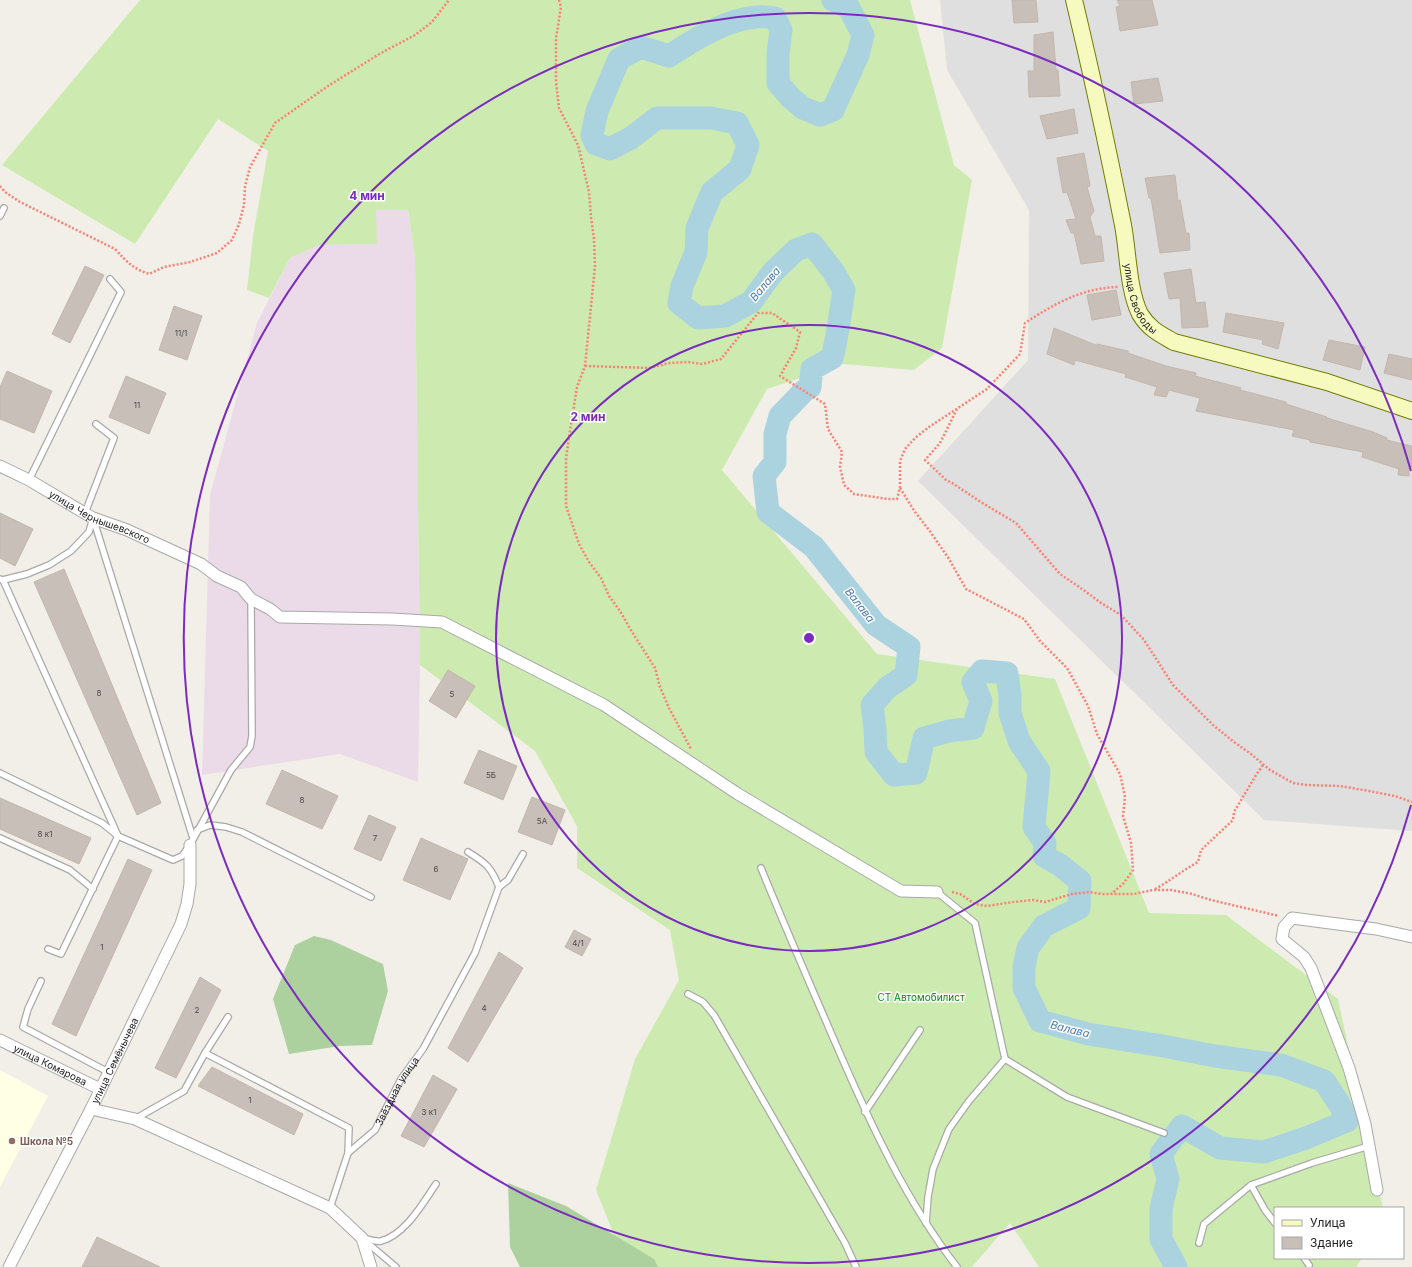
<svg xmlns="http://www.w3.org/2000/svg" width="1412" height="1267" font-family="Inter,sans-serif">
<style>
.residential{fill:#e0dfdf}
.industrial{fill:#ebdbe8}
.education{fill:#ffffe5}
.grass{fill:#cdebb0}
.forest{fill:#add19e}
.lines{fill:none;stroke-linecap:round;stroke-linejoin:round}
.river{stroke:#aad3df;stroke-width:23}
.building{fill:#c7bfb8;stroke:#c4b6ab}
.lane-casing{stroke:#a9a9a9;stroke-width:8}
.street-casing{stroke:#a9a9a9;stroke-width:13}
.secondary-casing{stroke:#707d05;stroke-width:18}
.path{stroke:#fa8072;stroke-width:2.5;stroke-dasharray:2 2;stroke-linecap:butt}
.lane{stroke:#fff;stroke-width:5.5}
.street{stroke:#fff;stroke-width:11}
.secondary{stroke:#f7fabf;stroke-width:16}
.ring{fill:none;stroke:#7b2cbf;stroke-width:2}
.education-dot{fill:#8d6e63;stroke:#fff;stroke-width:1.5}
.labels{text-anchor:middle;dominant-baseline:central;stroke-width:3;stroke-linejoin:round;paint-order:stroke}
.number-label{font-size:8px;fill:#4b4948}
.street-label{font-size:10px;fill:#222;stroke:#fff}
.park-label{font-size:10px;fill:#0c8416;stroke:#fff}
.education-label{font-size:10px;font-weight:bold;fill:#785e54;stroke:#fff;text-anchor:start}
.water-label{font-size:11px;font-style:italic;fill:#4a7aab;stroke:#fff}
.centre{fill:#7b2cbf;stroke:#fff;stroke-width:2}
.ring-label{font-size:12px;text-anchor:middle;font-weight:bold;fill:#7b2cbf;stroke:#fff;stroke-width:3;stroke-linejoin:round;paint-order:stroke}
</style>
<rect width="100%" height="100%" fill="#f2efe9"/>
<path class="residential" d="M940,0h472v831l-148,-11 -346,-339 110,-121 1,-150 -82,-140z"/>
<path class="industrial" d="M375,210h33l7,48 5,407 -2,117 -78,-28 -138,21 8,-280 47,-172 33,-65 29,-13 58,-1z"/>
<path class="education" d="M0,1070l48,26 -48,91z"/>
<path class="grass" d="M140,0h770l44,165 18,15 -30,168 -28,22 -71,-6 -76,25 -45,81 155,184 178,25 94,234 77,2 112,84 45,209h-108v50h87l-6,9h-317l-29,-44 -38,44h-345l-31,-77 39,-131 44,-79 -9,-50 -93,-62v-42l-42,-75 -115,-86 -5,-407 -7,-48h-32l1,34 -58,1 -29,13 -21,40 -22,-8 6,-54 15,-85 -50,-32 -83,125 -133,-79z"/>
<path class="forest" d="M314,936l17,4 52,24 5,27 -16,54 -32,1 -51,8 -16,-55 22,-54z
M508,1183l58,23 88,53 4,8h-138l-10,-20z"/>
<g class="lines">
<path class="river" d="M833,0l16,8 14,27 -5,20 -25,55 -13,5 -17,-7 -12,-10 -13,-15v-29l3,-24 -6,-12c-6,-1 -12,-2 -18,-1 -31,2 -63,23 -88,39l-28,-9 -22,12 -22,52 -5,24 4,9 14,5 21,-11 26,-20h54l26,5 11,22 -8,24 -28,23 -15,36 -1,24 -14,34 -3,17 19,15 27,-2 26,-14 22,-30 23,-22 16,-6 21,27 11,19c-4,23 -6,46 -12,68l-20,11 -2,18 -6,4 -24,25 -5,18v28l-11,14 4,36 46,35 62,78 33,22 -3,28 -19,13 -15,17 3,23 1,24 18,23 22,-2 8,-35 25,-7 24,-3 8,-27 -8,-19 9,-11 25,2 3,23v17l9,28 20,30 -5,56 11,16 -1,13 16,9 20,16 -1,27 -35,18 -16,22 -4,19v21l16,33 48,13 75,12 52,10 66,9 43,16 16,24 7,16 -41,17 -42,14 -44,-4 -38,-22 -21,28 7,25 -7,30v30l15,28"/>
</g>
<path class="building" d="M1012,0h24l2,22 -24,1z
M1117,0h35l6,25 -38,6 -4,-24 4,-1z
M1053,32l3,38h2l2,26 -31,1 -1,-26h6v-36z
M1158,78l5,23 -29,3 -3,-22z
M1074,109l4,24 -31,6 -7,-23z
M1084,153l6,33 -3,1 7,24 -4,6 5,19h6l3,25 -23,3 -7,-31h-3l-5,-13 10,-1 -9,-27 -4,1 -6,-35z
M1175,175l3,26 2,-1 6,33h3l1,17 -30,3 -9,-55h-2l-4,-20z
M85,266l19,9 -34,68 -18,-9z
M1191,269l5,34 9,-1 3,25 -26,1 -2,-30 -11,1 -5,-26z
M1116,290l5,25 -29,5 -5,-25z
M174,306l28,10 -15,44 -28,-10z
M1226,313l58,10 -6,26 -16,-5 1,-4 -40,-8z
M1054,328l44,18 -1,-2 31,7v2l38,13 30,7 -1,3 19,5v2l1,-2 26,7 -1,2 46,12v2l41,13v1l46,14 14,6v2l24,6 1,1v21l-3,-1v9l-11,-1 1,-6 -37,-12 1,-5 -53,-10v-2l-18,-4 2,-6 -98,-19 4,-13 -31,-8 -3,7 -12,-2 3,-8 -32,-10 1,-3 -51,-14 -1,5 -27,-11z
M1329,340l36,7 -5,23 -37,-10z
M1389,354l23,5v21l-28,-7z
M7,371l45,20 -18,42 -34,-14v-32z
M126,376l40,17 -17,41 -40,-17z
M0,513l33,16 -18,37 -15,-8z
M64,569l97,234 -24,12 -103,-233z
M448,670l27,16 -19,32 -27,-17z
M479,750l38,16 -14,34 -39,-17z
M282,770l56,26 -16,33 -56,-25z
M532,797l33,13 -13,35 -34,-13z
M0,798l91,40 -12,26 -79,-35z
M369,815l27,12 -15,34 -27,-12z
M421,838l47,21 -18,41 -47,-20z
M128,859l24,11 -76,166 -24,-12z
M574,930l17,9 -9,17 -17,-9z
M499,952l24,16 -55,94 -20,-14z
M200,977l21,13 -45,88 -21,-10z
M212,1067l91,47 -9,21 -96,-49z
M433,1075l24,14 -33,58 -23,-11z
M97,1237l63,30h-78z"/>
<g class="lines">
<defs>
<g id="lane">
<path d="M0,216l4,-8"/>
<path d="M29,480l92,-188 -11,-13"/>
<path d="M85,513l29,-75 -18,-14"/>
<path d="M93,518l100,320"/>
<path d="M0,579l3,1 24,-6 22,-9 22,-14 18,-19 4,-14"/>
<path d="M3,580l115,256 -57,118 -13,-5"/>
<path d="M0,773l102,50 16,13 55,24 9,-4 8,-11 41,-75 19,-23 2,-11 -1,-137"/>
<path d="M197,830l13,-5 16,2 16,5 129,65"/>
<path d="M0,838l70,32 23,19"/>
<path d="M468,852c18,11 23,15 31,35"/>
<path d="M761,868c25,61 51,121 77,181 33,76 68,152 119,218"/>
<path d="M499,887l9,-7 15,-26"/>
<path d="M937,892l38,31 30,136 62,38 97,36"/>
<path d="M41,981l-13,28 -5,18 85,45"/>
<path d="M688,994l15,8 11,13 131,228 11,24"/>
<path d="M205,1053l144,75 -1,25"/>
<path d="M865,1112l55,-82"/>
<path d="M135,1119l49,-28 21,-38 23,-36"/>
<path d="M1251,1185l14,25 10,13"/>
<path id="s1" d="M330,1208l18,-55 27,-23 26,-51 22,-30 52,-96 24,-66"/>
<path d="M926,1223l2,-26 5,-28 16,-40 20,-28 36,-42"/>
<path d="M362,1238c6,1 14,4 19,3 24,-6 42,-38 55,-57"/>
<path d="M364,1240l32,27"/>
<path d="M1199,1243l5,-19 47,-39 61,-22 57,-17"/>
<path d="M1304,1258l5,7"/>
</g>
<g id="street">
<path id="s2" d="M0,466l29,14 64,38 34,12 74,34 16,12 24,11 10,12 19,10 10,8 112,2 50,3 162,83 134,89 163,97 36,1"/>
<path id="s3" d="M0,1040l100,49"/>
<path d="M91,1109l44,10 195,89 32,30 9,29"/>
<path d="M1377,1190l-12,-66 -16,-56 -38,-100 -7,-11 -22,-18 2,-12 8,-9 84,11 36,8"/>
<path id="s4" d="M9,1267l82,-158 90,-185 6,-20 3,-20v-39"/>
</g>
<g id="secondary">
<path id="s5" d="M1074,0c18,75 34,150 49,225 5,26 5,65 17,89 9,15 20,20 34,28l153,40 85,29"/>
</g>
</defs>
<use href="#lane" class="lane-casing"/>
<use href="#street" class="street-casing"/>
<use href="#secondary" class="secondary-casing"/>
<path class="path" d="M559,0l2,7 -5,31v44l3,26 19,37 11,47 2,25 3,22 1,27 -10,100 -8,21 -8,50 -3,22v47l13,38 10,18 12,16 8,18 11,15 9,16 26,41 5,19 9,21 22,41
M0,186l5,6 15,10 95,47c12,13 17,19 34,25l15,-7 26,-5 27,-9 15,-13 7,-16 5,-19 1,-19 5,-19 25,-44 53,-37 53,-33 34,-18 17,-13 17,-22
M585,366l64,2 21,-5 18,-1 14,2 19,-5 37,-46h14l28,19 -4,16 -16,28 45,28 3,25 14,23 -2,15 4,18 10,9 34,5h9l3,-12v-26l5,-12 10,-11 14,-11 58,-38 33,-35 5,-31c29,-19 57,-35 93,-36
M957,409l-17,34 -15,17 21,20 6,3 32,21 32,19 44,51 25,17 16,12 20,12 23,25 29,45 40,40 21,17 17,12 19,16 23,13 13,2 34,1 29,5 26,5 17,6
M900,488l15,24 14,18 20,29 17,30 58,30 16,22 27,27 21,38 9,28 23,40 5,23 -2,19 8,27 2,27 -10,14 -12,10
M1155,889c15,-8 28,-19 43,-27l3,-12 32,-30 1,-8 22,-37 7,-10
M952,892l8,2 15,10 12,2 26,-4 20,-2 12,2 27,-8 17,-2 13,2h32l19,-4h18l21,4 19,6 68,16"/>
<use href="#lane" class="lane"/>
<use href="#street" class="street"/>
<use href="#secondary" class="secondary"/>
</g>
<g class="ring">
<circle cx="809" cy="638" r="313"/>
<path d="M1411 805A625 625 0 1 1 1411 471"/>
</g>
<circle class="education-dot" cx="12" cy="1141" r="4"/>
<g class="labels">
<g class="number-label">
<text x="181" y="333">11/1</text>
<text x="137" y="405">11</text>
<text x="99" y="693">8</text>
<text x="452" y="694">5</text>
<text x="491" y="775">5Б</text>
<text x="302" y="800">8</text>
<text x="542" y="821">5А</text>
<text x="45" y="834">8 к1</text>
<text x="375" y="838">7</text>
<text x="436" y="869">6</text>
<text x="578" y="943">4/1</text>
<text x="102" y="947">1</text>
<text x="484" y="1008">4</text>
<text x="197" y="1010">2</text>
<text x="250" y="1100">1</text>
<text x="429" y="1112">3 к1</text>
</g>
<g class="street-label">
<text stroke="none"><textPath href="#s5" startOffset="307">улица Свободы</textPath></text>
<text stroke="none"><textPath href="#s2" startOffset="112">улица Чернышевского</textPath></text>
<text stroke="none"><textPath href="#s4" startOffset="232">улица Семёнычева</textPath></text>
<text stroke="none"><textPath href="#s3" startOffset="56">улица Комарова</textPath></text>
<text stroke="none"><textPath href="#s1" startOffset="138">Звёздная улица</textPath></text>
</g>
<g class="park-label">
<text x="921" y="997">СТ Автомобилист</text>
</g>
<g class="education-label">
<text x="20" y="1141">Школа №5</text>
</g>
<g class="water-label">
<text transform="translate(765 284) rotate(-50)">Валава</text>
<text transform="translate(860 605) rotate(52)">Валава</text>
<text transform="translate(1070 1029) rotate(14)">Валава</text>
</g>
</g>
<circle cx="809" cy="638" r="6" class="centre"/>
<g class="ring-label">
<text x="367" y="200">4 мин</text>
<text x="588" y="421">2 мин</text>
</g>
<rect x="1274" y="1207" width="130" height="52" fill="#ffffff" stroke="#a7a7a7"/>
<rect x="1282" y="1220" width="20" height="6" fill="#f7fabf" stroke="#a7a7a7"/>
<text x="1310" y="1227" font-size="12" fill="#222222">Улица</text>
<rect x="1282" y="1237" width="20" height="12" fill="#c7bfb8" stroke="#a7a7a7"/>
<text x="1310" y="1247" font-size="12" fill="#222222">Здание</text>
</svg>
